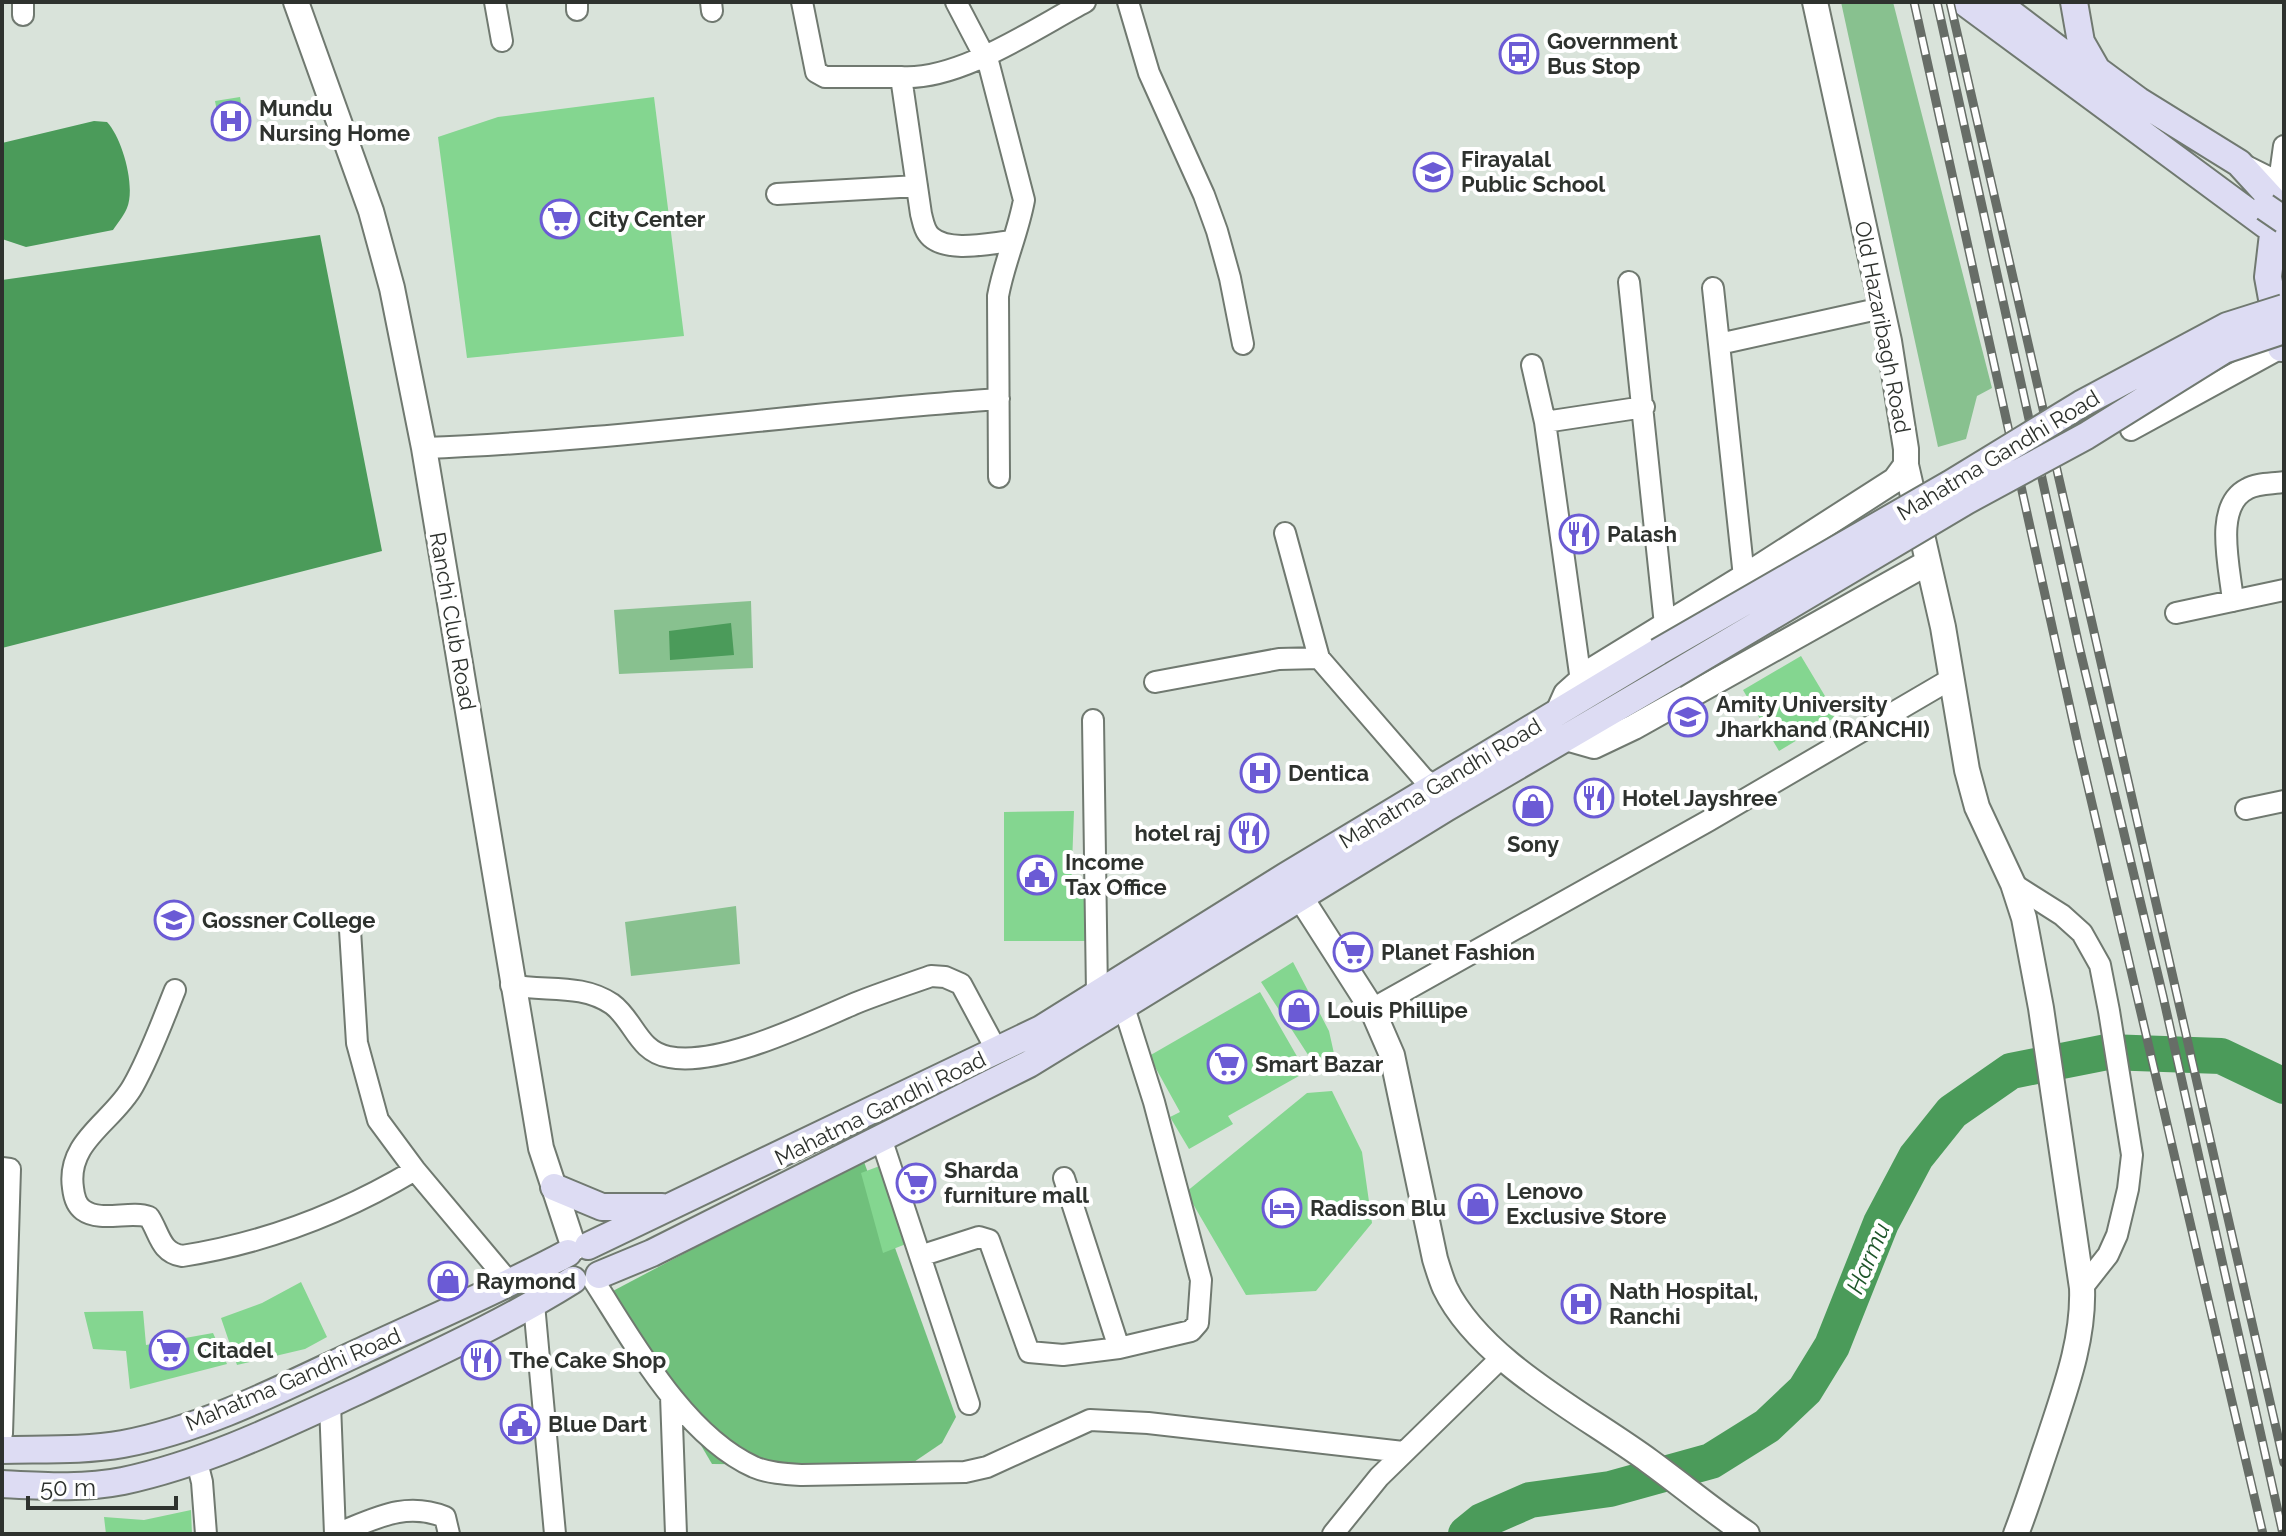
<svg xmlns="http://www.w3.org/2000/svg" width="2286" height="1536" font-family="Raleway,sans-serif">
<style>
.green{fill:#88c18f}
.forest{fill:#70c07c}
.water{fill:#4b9b5a}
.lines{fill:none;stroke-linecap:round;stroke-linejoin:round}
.river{stroke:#4b9b5a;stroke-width:36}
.building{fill:#84d690}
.minor-casing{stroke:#707970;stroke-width:24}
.tertiary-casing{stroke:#707970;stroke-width:28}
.secondary-casing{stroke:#707970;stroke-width:30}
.minor{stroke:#fff;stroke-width:20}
.tertiary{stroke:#fff;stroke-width:24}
.secondary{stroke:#dddcf3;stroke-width:26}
.rail-casing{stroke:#676d67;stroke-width:9}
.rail{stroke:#fff;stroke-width:6;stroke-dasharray:18;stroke-linecap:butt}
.secondary-bridge-casing{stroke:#707970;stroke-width:30;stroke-linecap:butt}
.secondary-bridge{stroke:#dddcf3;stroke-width:26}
.labels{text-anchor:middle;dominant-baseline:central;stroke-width:8;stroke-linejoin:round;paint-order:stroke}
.poi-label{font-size:22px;font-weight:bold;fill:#2e322e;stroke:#fff;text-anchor:start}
.street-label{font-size:22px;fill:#2e322e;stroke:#fff}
.water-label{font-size:24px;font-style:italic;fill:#1d5529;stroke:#fff}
</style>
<rect width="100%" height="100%" fill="#d9e3da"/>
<path class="green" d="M1841,2h52l99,386 -15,8 -11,43 -28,8z
M751,601l2,67 -134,6 -5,-64z
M736,906l4,58 -109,12 -6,-54z"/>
<path class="forest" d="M863,1159l93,258 -14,26 -34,23 -196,-2 -101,-172z"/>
<path class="water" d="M94,121l13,1c15,16 29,64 20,86 -3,7 -9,15 -14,22l-87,17 -24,-8v-96z
M320,235l62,316 -380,97v-368z
M731,623l3,32 -64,5 -1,-29z"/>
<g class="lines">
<path class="river" d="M1466,1534l16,-13 48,-21 80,-11 101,-28 56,-35 38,-36 27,-44 49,-123 35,-66 36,-45 59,-41 96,-19 114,4 63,30"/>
</g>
<path class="building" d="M240,97l6,31 -25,5 -6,-32z
M654,97l30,239 -217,22 -29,-221 60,-20z
M1801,656l36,60 -58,35 -36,-61z
M1074,811l-3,80h16v50h-83v-129z
M1293,962l36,69 6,27 -23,3 -51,-79z
M1260,992l46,80 -78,44 5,8 -44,25 -19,-32 10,-5 -31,-56z
M1332,1091l30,61 10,71 -56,68 -70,4 -60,-103 121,-99z
M885,1164l21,80 -23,9 -22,-80z
M301,1282l26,55 -22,12 -68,16 -16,-47 41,-15z
M143,1311l3,34 67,-12 14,31 -97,25 -4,-38 -33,-2 -9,-37z
M191,1510l1,24h-86l-2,-17 40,3z"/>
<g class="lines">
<defs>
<path id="minor" d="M23,2v13
M495,2l7,39
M577,2v8
M711,2l1,9
M802,2l14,70 9,5h76
M956,2l33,63 35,135c-6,33 -20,63 -26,96l1,181
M1128,2l21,71 55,122 13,36 13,47 13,66
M2248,167l36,18
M2279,182l5,-36
M777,194l140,-8
M1012,241c-22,2 -63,12 -81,-4 -7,-6 -8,-16 -10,-23l-20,-137c58,4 133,-48 184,-75
M1629,282l36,343
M1713,288l31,289
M1719,344l163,-36
M1532,365l13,57 36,259
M1545,422l99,-15
M2131,430l150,-82
M424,448c192,-7 383,-36 575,-49
M1285,533l34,125
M2233,601c-3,-33 -20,-95 14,-112 10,-6 25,-5 37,-7
M2176,613l108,-23
M1155,682l124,-23 40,-1 104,120 11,8
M1093,720l4,274
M2246,809l38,-8
M2013,884l49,31 20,18 18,32 9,46 23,144 -4,34 -11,46 -9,20 -26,33
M350,930l7,113 21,77 37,50 94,112
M511,985c34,7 70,-2 101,19 22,16 26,48 57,53 51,10 140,-34 187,-54 25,-10 50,-18 75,-27l14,1 16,7 36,67
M175,990c-13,32 -25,66 -42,96 -20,36 -67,55 -60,102 1,9 3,17 10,22 18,13 47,0 66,7 11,17 11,35 33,39 84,-13 161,-43 233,-86
M1372,1009l336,-188 243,-142
M881,1138l88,266
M2,1168l8,1 -8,265
M920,1256l59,-19 10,3 40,112 34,3 56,-7 -55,-170
M594,1281c40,62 90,154 160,186 14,6 32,7 48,8l163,-3 22,-5 103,-47 58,3 255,29
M534,1304l21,230
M1119,1348l72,-17 7,-8 3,-43 -47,-178 -31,-98
M671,1396l5,138
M330,1404l5,130
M197,1462l5,20 4,52
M336,1534c39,-15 68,-33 109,-17l4,17
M1333,1534l46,-57 123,-120"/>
<path id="tertiary" d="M296,2l75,209 21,77 32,160 117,700 33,100
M1906,465l37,162 24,143 10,37 36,77 11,34 17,90 41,280c2,52 -17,102 -33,151 -11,32 -21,64 -33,95
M1558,712l8,-18 28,-25 150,-92 151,-97 11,-15v-16l-17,-108 -74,-339
M1566,738l28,8 40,-19 293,-164
M1290,881l82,128 20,46 43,204c3,10 6,20 10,29 36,74 140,126 204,173 33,24 64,50 98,73"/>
<path id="secondary" d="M1964,2l302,223
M1996,2l95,72
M2074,2l7,40 16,28 42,31 100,62 33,36 3,18 -7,60 13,71 3,-1
M554,1187l48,20h60
M588,1246l453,-217 245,-153 372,-224
M599,1275l53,-22 377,-189 417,-256 227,-133
M2,1450c40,-1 82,1 121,-6 85,-16 165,-59 243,-95 67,-31 137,-61 202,-96
M2,1484c40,2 81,5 121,-3 84,-18 161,-56 239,-92 71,-34 144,-67 211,-109"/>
</defs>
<use href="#minor" class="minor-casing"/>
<use href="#tertiary" class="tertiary-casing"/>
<use href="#secondary" class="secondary-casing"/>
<use href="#minor" class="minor"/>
<use href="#tertiary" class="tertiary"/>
<use href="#secondary" class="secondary"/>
<defs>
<path id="rail" d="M1914,2l164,742 185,790
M1937,2l142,644 84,350 120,538
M1950,2l334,1461"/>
</defs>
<use href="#rail" class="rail-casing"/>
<use href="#rail" class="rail"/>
<defs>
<path id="secondary-bridge" d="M2265,207l19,13
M1658,652l292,-168 131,-80 146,-78 57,-18
M1673,675l293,-174 120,-65 138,-86 60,-20"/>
</defs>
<use href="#secondary-bridge" class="secondary-bridge-casing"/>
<use href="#secondary-bridge" class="secondary-bridge"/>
</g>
<defs>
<symbol id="bus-ring" viewBox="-11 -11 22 22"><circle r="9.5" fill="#fff" stroke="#6b5bd5" stroke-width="1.5"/><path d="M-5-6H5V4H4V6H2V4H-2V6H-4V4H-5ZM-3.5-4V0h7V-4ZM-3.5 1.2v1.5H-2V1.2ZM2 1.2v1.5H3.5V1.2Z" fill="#6b5bd5"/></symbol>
<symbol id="hospital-ring" viewBox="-11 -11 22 22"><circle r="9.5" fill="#fff" stroke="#6b5bd5" stroke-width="1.5"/><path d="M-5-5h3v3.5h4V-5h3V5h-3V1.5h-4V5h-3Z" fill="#6b5bd5"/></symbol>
<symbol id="school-ring" viewBox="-11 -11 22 22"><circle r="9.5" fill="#fff" stroke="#6b5bd5" stroke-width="1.5"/><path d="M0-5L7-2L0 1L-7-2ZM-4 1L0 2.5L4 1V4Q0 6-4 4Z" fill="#6b5bd5"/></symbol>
<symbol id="supermarket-ring" viewBox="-11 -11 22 22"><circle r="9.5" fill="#fff" stroke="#6b5bd5" stroke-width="1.5"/><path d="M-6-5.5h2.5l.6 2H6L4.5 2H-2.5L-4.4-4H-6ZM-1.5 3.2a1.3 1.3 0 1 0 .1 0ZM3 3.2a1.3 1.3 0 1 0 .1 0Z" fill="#6b5bd5"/></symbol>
<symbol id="restaurant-ring" viewBox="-11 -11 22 22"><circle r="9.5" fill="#fff" stroke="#6b5bd5" stroke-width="1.5"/><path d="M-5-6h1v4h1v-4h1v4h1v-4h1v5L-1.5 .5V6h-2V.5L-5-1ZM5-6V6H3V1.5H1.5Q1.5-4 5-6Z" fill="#6b5bd5"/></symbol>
<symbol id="university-ring" viewBox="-11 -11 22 22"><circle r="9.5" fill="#fff" stroke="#6b5bd5" stroke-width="1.5"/><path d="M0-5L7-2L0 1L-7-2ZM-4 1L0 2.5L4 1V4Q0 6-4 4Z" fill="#6b5bd5"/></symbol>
<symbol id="shop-ring" viewBox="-11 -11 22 22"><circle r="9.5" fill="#fff" stroke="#6b5bd5" stroke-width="1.5"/><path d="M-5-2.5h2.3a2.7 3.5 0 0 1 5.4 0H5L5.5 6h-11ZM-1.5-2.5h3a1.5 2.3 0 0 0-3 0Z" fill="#6b5bd5"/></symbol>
<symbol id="civic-ring" viewBox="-11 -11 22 22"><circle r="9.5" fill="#fff" stroke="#6b5bd5" stroke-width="1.5"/><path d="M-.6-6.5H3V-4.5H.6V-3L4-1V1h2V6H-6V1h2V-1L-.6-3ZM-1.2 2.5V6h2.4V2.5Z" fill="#6b5bd5"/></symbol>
<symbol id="hotel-ring" viewBox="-11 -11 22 22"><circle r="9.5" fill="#fff" stroke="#6b5bd5" stroke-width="1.5"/><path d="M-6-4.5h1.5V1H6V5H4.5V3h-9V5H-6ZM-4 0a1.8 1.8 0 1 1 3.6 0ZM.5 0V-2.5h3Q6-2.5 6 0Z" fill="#6b5bd5"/></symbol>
</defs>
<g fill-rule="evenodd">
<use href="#bus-ring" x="1497" y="32" width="44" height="44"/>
<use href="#hospital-ring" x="209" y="99" width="44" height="44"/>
<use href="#school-ring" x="1411" y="150" width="44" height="44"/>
<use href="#supermarket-ring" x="538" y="197" width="44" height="44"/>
<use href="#restaurant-ring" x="1557" y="512" width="44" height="44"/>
<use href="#university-ring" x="1666" y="695" width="44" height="44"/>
<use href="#hospital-ring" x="1238" y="751" width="44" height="44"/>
<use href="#restaurant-ring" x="1572" y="776" width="44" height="44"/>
<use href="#shop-ring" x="1511" y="784" width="44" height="44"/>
<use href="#restaurant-ring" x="1227" y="811" width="44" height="44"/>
<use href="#civic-ring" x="1015" y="853" width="44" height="44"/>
<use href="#university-ring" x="152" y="898" width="44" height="44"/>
<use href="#supermarket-ring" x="1331" y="930" width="44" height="44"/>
<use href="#shop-ring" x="1277" y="988" width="44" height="44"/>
<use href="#supermarket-ring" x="1205" y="1042" width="44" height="44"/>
<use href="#supermarket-ring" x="894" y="1161" width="44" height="44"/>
<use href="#shop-ring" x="1456" y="1182" width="44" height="44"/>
<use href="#hotel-ring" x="1260" y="1186" width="44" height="44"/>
<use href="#shop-ring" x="426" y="1259" width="44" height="44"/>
<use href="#hospital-ring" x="1559" y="1282" width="44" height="44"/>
<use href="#supermarket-ring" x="147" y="1328" width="44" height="44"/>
<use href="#restaurant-ring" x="459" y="1338" width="44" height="44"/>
<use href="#civic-ring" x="498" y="1402" width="44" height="44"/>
</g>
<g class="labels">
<g class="poi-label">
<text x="1547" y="41">Government<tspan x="1547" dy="25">Bus Stop</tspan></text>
<text x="259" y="108">Mundu<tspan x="259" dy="25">Nursing Home</tspan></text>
<text x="1461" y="159">Firayalal<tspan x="1461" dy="25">Public School</tspan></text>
<text x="588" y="219">City Center</text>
<text x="1607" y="534">Palash</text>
<text x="1716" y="704">Amity University<tspan x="1716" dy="25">Jharkhand (RANCHI)</tspan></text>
<text x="1288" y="773">Dentica</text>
<text x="1622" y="798">Hotel Jayshree</text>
<text x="1221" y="833" text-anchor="end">hotel raj</text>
<text x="1533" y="844" text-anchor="middle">Sony</text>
<text x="1065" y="862">Income<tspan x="1065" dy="25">Tax Office</tspan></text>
<text x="202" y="920">Gossner College</text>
<text x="1381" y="952">Planet Fashion</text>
<text x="1327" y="1010">Louis Phillipe</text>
<text x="1255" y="1064">Smart Bazar</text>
<text x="944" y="1170">Sharda<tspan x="944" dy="25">furniture mall</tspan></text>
<text x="1506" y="1191">Lenovo<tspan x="1506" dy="25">Exclusive Store</tspan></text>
<text x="1310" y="1208">Radisson Blu</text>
<text x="476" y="1281">Raymond</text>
<text x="1609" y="1291">Nath Hospital,<tspan x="1609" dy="25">Ranchi</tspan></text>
<text x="197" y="1350">Citadel</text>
<text x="509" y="1360">The Cake Shop</text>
<text x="548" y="1424">Blue Dart</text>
</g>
<g class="street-label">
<text transform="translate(1883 327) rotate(79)">Old Hazaribagh Road</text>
<text transform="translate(1998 455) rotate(-31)">Mahatma Gandhi Road</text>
<text transform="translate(453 621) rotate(80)">Ranchi Club Road</text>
<text transform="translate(1440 783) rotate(-31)">Mahatma Gandhi Road</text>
<text transform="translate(880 1108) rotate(-26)">Mahatma Gandhi Road</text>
<text transform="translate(293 1379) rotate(-23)">Mahatma Gandhi Road</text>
</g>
<g class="water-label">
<text transform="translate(1868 1258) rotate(-67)">Harmu</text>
</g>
</g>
<rect width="2286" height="1536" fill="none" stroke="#2e322e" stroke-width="8"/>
<path d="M28 1496v12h148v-12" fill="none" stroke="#2e322e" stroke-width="4"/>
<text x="40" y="1496" font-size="24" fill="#2e322e" stroke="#ffffff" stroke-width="6" paint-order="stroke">50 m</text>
</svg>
